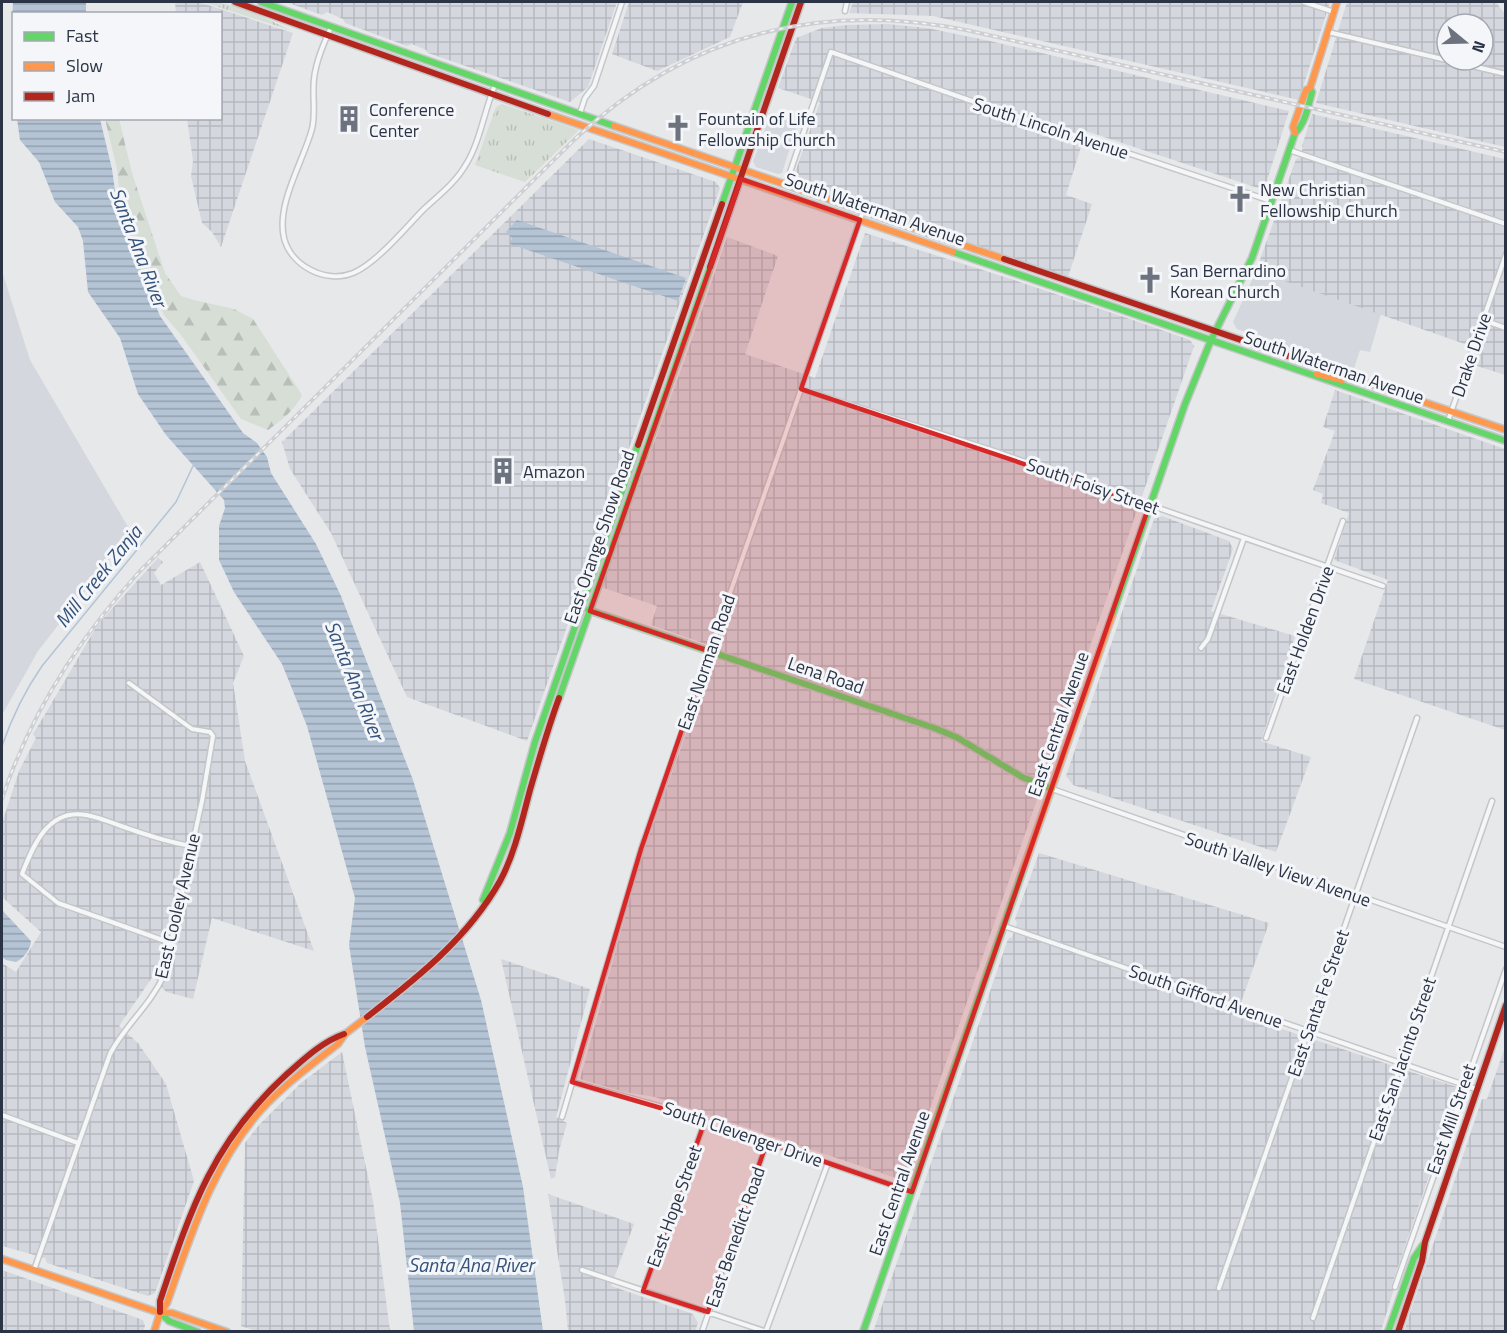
<svg xmlns="http://www.w3.org/2000/svg" width="1507" height="1333" font-family="'Titillium Web',sans-serif">
<style>
.built{fill:#d4d7dd}
.industrial{fill:url(#industrial-grid);fill-rule:evenodd}
.grass{fill:url(#grass-tufts)}
.forest{fill:url(#forest-firs)}
.water{fill:url(#water-rules)}
.lines{fill:none;stroke-linecap:round;stroke-linejoin:round}
.stream{stroke:#b4c4d5;stroke-width:1.5}
.street-casing{stroke:#c4c6c8;stroke-width:7}
.fast-casing{stroke:#c4c6c8;stroke-width:9}
.slow-casing{stroke:#c4c6c8;stroke-width:9}
.jam-casing{stroke:#c4c6c8;stroke-width:9}
.street{stroke:#f5f6f7;stroke-width:4}
.fast{stroke:#63d668;stroke-width:6}
.slow{stroke:#ff974d;stroke-width:6}
.jam{stroke:#b3261e;stroke-width:6}
.rail-casing{stroke:#cecfd2;stroke-width:4}
.rail{stroke:#f4f6f9;stroke-width:1.5;stroke-dasharray:4.5;stroke-linecap:butt}
.marked{fill:#d62828;fill-opacity:0.2;stroke:#d62828;stroke-width:4.5;stroke-linejoin:round}
.labels{text-anchor:middle;dominant-baseline:central;stroke-width:6;stroke-linejoin:round;paint-order:stroke}
.poi-label{font-size:18px;fill:#2b3445;stroke:#f4f6f9;text-anchor:start}
.street-label{font-size:18px;fill:#2b3445;stroke:#f4f6f9}
.water-label{font-size:20px;font-style:italic;fill:#34527a;stroke:#f4f6f9}
</style>
<defs>
<pattern id="industrial-grid" width="8" height="8" patternUnits="userSpaceOnUse" patternTransform="scale(1.5)"><rect width="8" height="8" fill="#d4d7dd"/><path d="M0 4h8M4 0v8" fill="none" stroke="#b6b9bf"/></pattern>
<pattern id="grass-tufts" width="24" height="20" patternUnits="userSpaceOnUse" patternTransform="scale(1.5)"><rect width="24" height="20" fill="#d6ded6"/><path d="M3 7l-1-3M5 7V3M7 7l1-3M15 17l-1-3M17 17v-4M19 17l1-3" fill="none" stroke="#b8bfb9"/></pattern>
<pattern id="forest-firs" width="22" height="20" patternUnits="userSpaceOnUse" patternTransform="scale(1.5)"><rect width="22" height="20" fill="#d6ded6"/><path d="M5 1l3.5 6h-7zM16 11l3.5 6h-7z" fill="#b8bfb9"/></pattern>
<pattern id="water-rules" width="6" height="5" patternUnits="userSpaceOnUse" patternTransform="scale(1.5)"><rect width="6" height="5" fill="#b4c4d5"/><path d="M0 2.5h6" fill="none" stroke="#93a0af"/></pattern>
</defs>
<rect width="100%" height="100%" fill="#e6e8ea"/>
<path class="built" d="M769,113l29,10 -16,50 -4,1 -22,-7 -3,-6 10,-25z
M2,271l28,89 101,172 -93,119 -36,64z
M1256,271l125,43 -11,38 -10,-2 -6,19 -117,-40 -4,-7z"/>
<path class="industrial" d="M175,2h24l94,31 -72,214 -9,-15 -10,-9 -11,-47 2,-15 -6,-42 33,-1v-104l-44,-1z
M286,2h331l-29,85 -18,15 -142,-49 -2,-3 -14,-6 -5,2 -62,-23 -2,-4 -16,-7 -5,3z
M629,2h114l-13,35 -73,34 -45,-17z
M853,2h477l-31,98 -366,-84 -84,-3z
M1347,2h149l9,12v133l-189,-44zM1447,24h36v36h-36z
M887,24l40,4 63,13 299,70 -25,79 -178,-59 -20,64 26,9 -24,73 -276,-96 28,-79 -42,-14 18,-50 26,-10 25,-3z
M1312,114l193,45v216l-31,-10 5,-16 -223,-78 40,-112 3,-1 4,-10 -1,-2z
M589,139l127,43 4,6 -193,553 -120,-44 -76,-164 -41,-64 -8,-27z
M865,233l143,45 125,42 57,20 4,6 -289,835 -250,-84 -31,-5 -44,-13 61,-220 76,-211 -66,-23 6,-19 -56,-19 85,-231 41,-119 51,19 -33,98 70,24z
M1335,390l170,59v281l-151,-51 34,-99 -54,-20 15,-47 -28,-10 2,-9 -10,-4 22,-59 -12,-4z
M1162,516l67,25 4,8 -22,62 84,25 -34,105 50,16 -35,95 -203,-67 -7,-9 88,-257z
M158,558l5,4 -9,11 7,12 39,-23 44,94 -11,27 12,78 69,190 -102,-33 -19,81 -27,-7 -13,-16 -34,50 19,17 28,41 28,97 -39,112 -7,3 -101,-33 -2,-5 -43,-12v-283l14,9 25,-40 -39,-35v-74l17,-52 17,-33 -3,-4 14,-23 51,-87z
M1039,853l230,70 -32,91 220,73 1,4 -67,196 3,2 -13,42 -508,1 135,-393 4,-2 5,-14 -2,-4z
M501,959l89,30 -34,128 11,6 -8,28 -4,26 -4,2z
M1505,1047v284h-101l78,-232h5z
M342,1052l31,149 17,130h-134l-15,-5 4,-183 14,-18 42,-42z
M548,1194l86,30 -23,62 82,28 5,9 -3,8h-127l-3,-31z
M2,1270l141,50 2,6 -2,5h-141z"/>
<path class="grass" d="M203,2c31,-1 62,16 89,29z
M502,104l77,26 -54,52 -50,-17 21,-58z"/>
<path class="forest" d="M105,119h14l13,54 33,100 16,23 13,4 40,9 19,10 49,76c-8,16 -20,25 -34,35l-27,-11 -60,-84 -17,-20 -23,-48 -20,-59 -4,-39z"/>
<path class="water" d="M13,2h73v11l-72,1 -1,83 -1,-74z
M17,119h83l12,50 6,43 42,104 83,117 14,10 10,14 4,16 45,71 25,52 72,184 68,220 42,187 20,144h-129l-14,-128 -35,-156 -16,-102 6,-47 -48,-172 -25,-62 -48,-72 -15,-32v-34l6,-18 -1,-8 -58,-65 -28,-41 -18,-56 -32,-46 -5,-51 -5,-14 -23,-25 -16,-40 -19,-22z
M517,220l169,58 -8,23 -168,-57 2,-6 -6,-6z
M2,910l29,31c0,8 -8,18 -15,21l-10,-2 -4,-3z"/>
<g class="lines">
<path class="stream" d="M2,746c10,-29 22,-54 40,-80l134,-164 18,-38"/>
<defs>
<path id="street" d="M1304,2l30,10
M845,11l2,-9
M331,27c-7,16 -15,34 -17,52 -2,16 2,34 -2,50 -9,33 -36,75 -28,109 7,28 42,46 69,35 23,-9 53,-46 71,-64 14,-13 31,-26 41,-43 15,-23 19,-55 30,-81
M1328,32l178,42
M580,113l5,-15 9,-12 28,-84
M1289,150l217,74
M786,184l45,-132 135,47 305,102
M1483,320l23,8
M801,389l190,61 392,136
M1448,421l58,-167
M1201,648l7,-9 36,-101
M1266,738l77,-217
M1052,789l454,158
M1004,926l472,163
M171,943l-113,-40 -36,-29c11,-28 26,-66 64,-59 12,2 24,7 35,11 23,8 46,16 71,20
M572,1082l91,25 249,85
M2,1115l76,28
M562,1117l79,-268 222,-638
M34,1270l76,-216c15,-29 40,-48 54,-79l38,-174 11,-65 -3,-4 -18,-3 -63,-46
M582,1270l185,62
M1395,1287l111,-318
M1219,1288l198,-570
M643,1291l62,-170
M1313,1318l179,-517
M766,1331l62,-168
M702,1332l65,-190"/>
<path id="fast" d="M261,2l353,124
M722,204l70,-202
M953,252l553,189
M588,610l349,119 21,9 64,39 30,12
M1112,616l73,-212 26,-64 41,-82 43,-125c11,-11 13,-27 17,-41l-2,-4
M559,698l151,-431
M483,900l27,-67 25,-91 103,-297
M160,1313l9,8 29,11
M863,1332l160,-462
M1388,1332l26,-74 9,-13"/>
<path id="slow" d="M548,114l405,138
M614,126l390,133
M1295,133l-2,-6 13,-37 4,-2 27,-86
M1332,371l174,59
M1317,374l25,6 4,-4
M1023,870l89,-254
M2,1259l158,54h12l55,19
M154,1332l6,-19 7,-10c24,-68 45,-138 94,-193 23,-25 50,-45 77,-66l7,-10 22,-17"/>
<path id="jam" d="M235,2l313,112
M1004,259l328,112
M710,267l91,-265
M638,445l84,-241
M367,1017c50,-39 101,-79 133,-136 15,-28 22,-61 30,-91 9,-31 18,-62 29,-92
M160,1312v-11c31,-93 53,-160 128,-228 17,-15 34,-31 56,-39
M1398,1332l24,-71 3,-19 81,-237"/>
</defs>
<use href="#street" class="street-casing"/>
<use href="#fast" class="fast-casing"/>
<use href="#slow" class="slow-casing"/>
<use href="#jam" class="jam-casing"/>
<use href="#street" class="street"/>
<use href="#fast" class="fast"/>
<use href="#slow" class="slow"/>
<use href="#jam" class="jam"/>
<defs>
<path id="rail" d="M2,799c28,-85 78,-162 138,-228l435,-432c111,-104 242,-138 391,-109l540,122"/>
</defs>
<use href="#rail" class="rail-casing"/>
<use href="#rail" class="rail"/>
</g>
<path class="marked" d="M741,179l119,41 -59,169 348,117 -237,686 -145,-50 -59,170 -65,-21 62,-170 -133,-39 69,-233 68,-198 -119,-40z"/>
<defs>
<symbol id="building-bare" viewBox="-9 -9 18 18"><path d="M-4-6H4V6H1V3H-1V6H-4ZM-2.5-4.3h1.7v1.8h-1.7ZM.8-4.3h1.7v1.8H.8ZM-2.5-1h1.7V.8h-1.7ZM.8-1h1.7V.8H.8Z" fill="#6c737f" stroke="#f4f6f9" stroke-width="2.5" paint-order="stroke"/></symbol>
<symbol id="church-bare" viewBox="-9 -9 18 18"><path d="M-1.2-6h2.4v3.5h3.3v2.4h-3.3V6h-2.4V-.1h-3.3v-2.4h3.3Z" fill="#6c737f" stroke="#f4f6f9" stroke-width="2.5" paint-order="stroke"/></symbol>
</defs>
<g fill-rule="evenodd">
<use href="#building-bare" x="330" y="100" width="38" height="38"/>
<use href="#church-bare" x="659" y="109" width="38" height="38"/>
<use href="#church-bare" x="1221" y="180" width="38" height="38"/>
<use href="#church-bare" x="1131" y="261" width="38" height="38"/>
<use href="#building-bare" x="484" y="452" width="38" height="38"/>
</g>
<g class="labels">
<g class="poi-label">
<text x="369" y="109">Conference<tspan x="369" dy="21">Center</tspan></text>
<text x="698" y="118">Fountain of Life<tspan x="698" dy="21">Fellowship Church</tspan></text>
<text x="1260" y="189">New Christian<tspan x="1260" dy="21">Fellowship Church</tspan></text>
<text x="1170" y="270">San Bernardino<tspan x="1170" dy="21">Korean Church</tspan></text>
<text x="523" y="471">Amazon</text>
</g>
<g class="street-label">
<text transform="translate(1051 128) rotate(18)">South Lincoln Avenue</text>
<text transform="translate(875 209) rotate(19)">South Waterman Avenue</text>
<text transform="translate(1471 355) rotate(-71)">Drake Drive</text>
<text transform="translate(1334 367) rotate(19)">South Waterman Avenue</text>
<text transform="translate(1093 486) rotate(19)">South Foisy Street</text>
<text transform="translate(599 537) rotate(-71)">East Orange Show Road</text>
<text transform="translate(1305 630) rotate(-70)">East Holden Drive</text>
<text transform="translate(706 662) rotate(-71)">East Norman Road</text>
<text transform="translate(826 675) rotate(19)">Lena Road</text>
<text transform="translate(1058 724) rotate(-71)">East Central Avenue</text>
<text transform="translate(1278 869) rotate(19)">South Valley View Avenue</text>
<text transform="translate(177 906) rotate(-77)">East Cooley Avenue</text>
<text transform="translate(1206 996) rotate(19)">South Gifford Avenue</text>
<text transform="translate(1318 1003) rotate(-71)">East Santa Fe Street</text>
<text transform="translate(1402 1059) rotate(-71)">East San Jacinto Street</text>
<text transform="translate(1451 1119) rotate(-71)">East Mill Street</text>
<text transform="translate(743 1134) rotate(19)">South Clevenger Drive</text>
<text transform="translate(899 1183) rotate(-71)">East Central Avenue</text>
<text transform="translate(674 1206) rotate(-70)">East Hope Street</text>
<text transform="translate(735 1237) rotate(-71)">East Benedict Road</text>
</g>
<g class="water-label">
<text transform="translate(139 247) rotate(69)">Santa Ana River</text>
<text transform="translate(98 576) rotate(-51)">Mill Creek Zanja</text>
<text transform="translate(355 680) rotate(68)">Santa Ana River</text>
<text x="471" y="1264">Santa Ana River</text>
</g>
</g>
<rect width="1507" height="1333" fill="none" stroke="#2b3445" stroke-width="6"/>
<rect x="12" y="12" width="210" height="108" fill="#f4f6f9" stroke="#a4a8b1" stroke-width="1.5"/>
<rect x="24" y="32" width="30" height="9" fill="#63d668" stroke="#a4a8b1" stroke-width="1.5"/>
<text x="66" y="42" font-size="18" fill="#2b3445">Fast</text>
<rect x="24" y="62" width="30" height="9" fill="#ff974d" stroke="#a4a8b1" stroke-width="1.5"/>
<text x="66" y="72" font-size="18" fill="#2b3445">Slow</text>
<rect x="24" y="92" width="30" height="9" fill="#b3261e" stroke="#a4a8b1" stroke-width="1.5"/>
<text x="66" y="102" font-size="18" fill="#2b3445">Jam</text>
<g transform="translate(1465 42) rotate(109)"><circle r="28" fill="#f4f6f9" stroke="#a4a8b1" stroke-width="1.5"/>
<path d="M0-4.5L10 22L0 15L-10 22Z" fill="#6c737f"/>
<text y="-9" font-size="16" font-weight="bold" text-anchor="middle" fill="#2b3445">N</text>
</g>
</svg>
